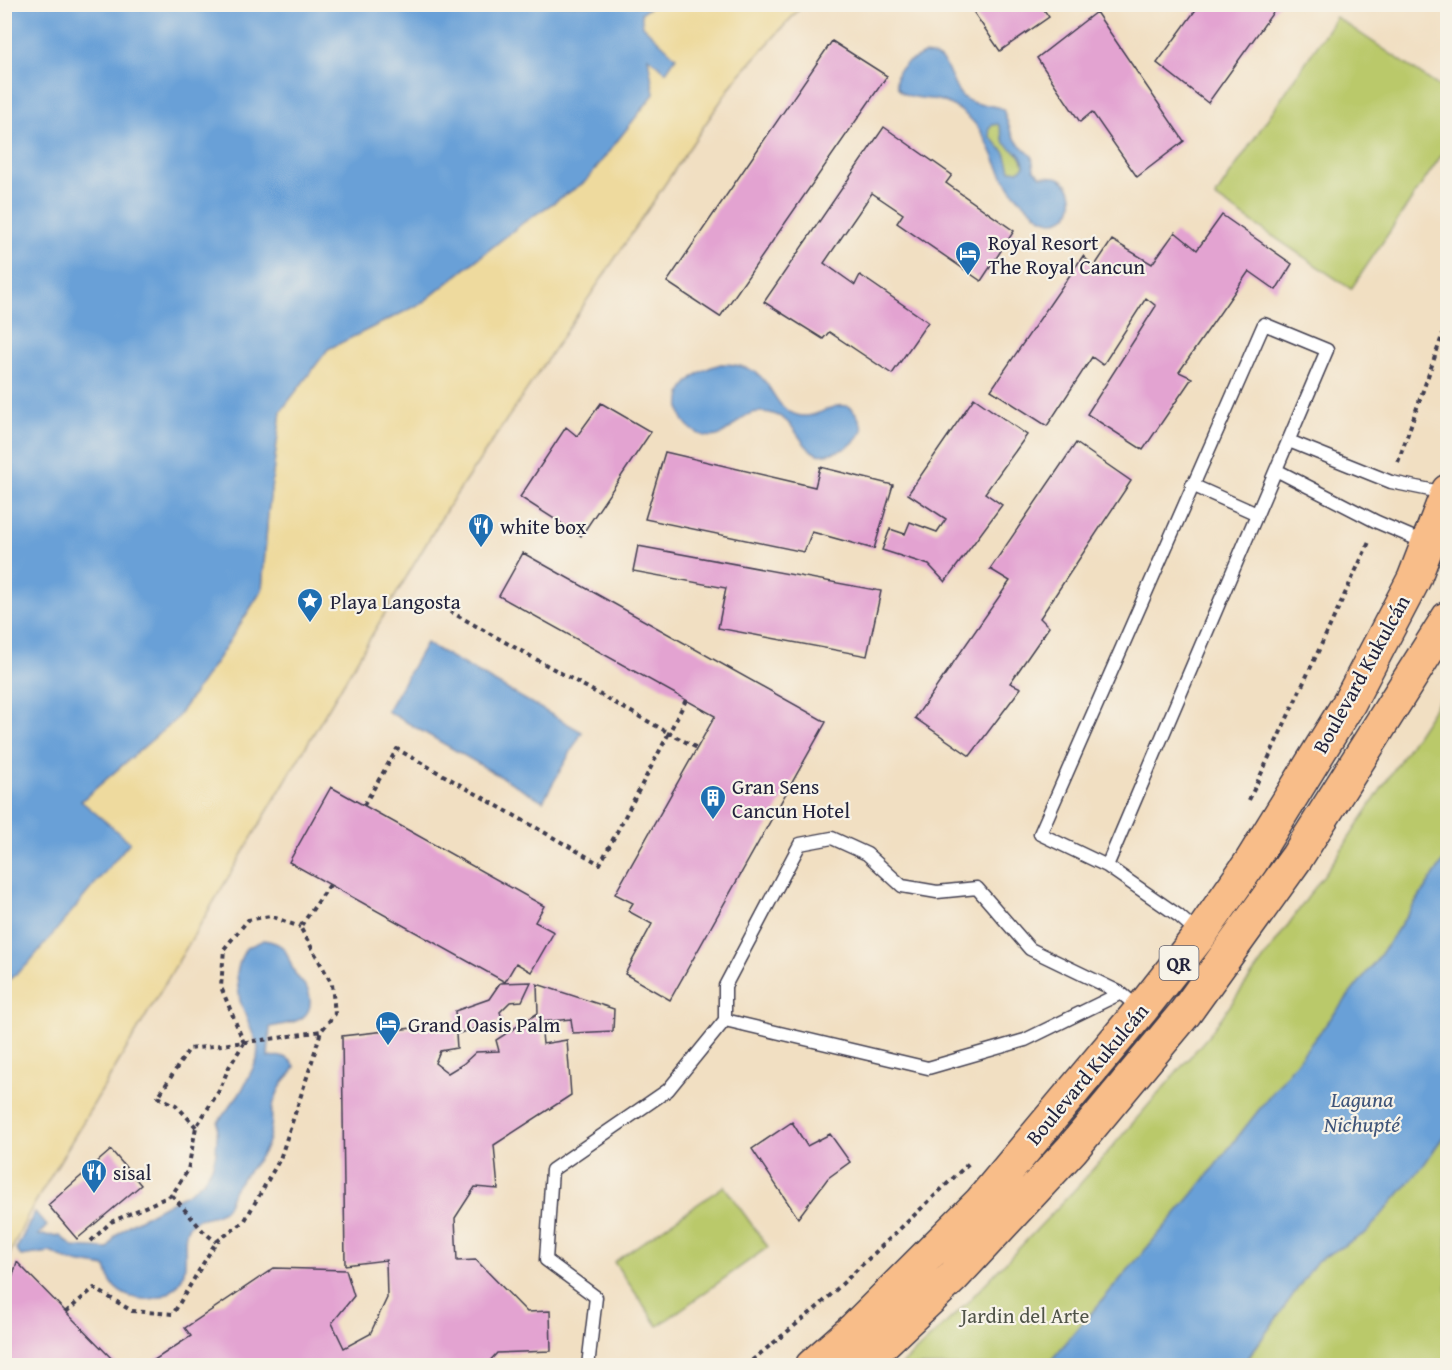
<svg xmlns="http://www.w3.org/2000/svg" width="1452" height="1370" font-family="'Gentium Book Plus',serif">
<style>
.green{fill:#bac96b;stroke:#6e7653;stroke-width:1.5}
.sand{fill:#eeda9e;stroke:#887e6c;stroke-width:1.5}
.water{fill:#69a0d7;stroke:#466189;stroke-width:1.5;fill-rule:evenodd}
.building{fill:#e3a3d1}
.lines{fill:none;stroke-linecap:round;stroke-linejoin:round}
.lane-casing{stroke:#413e4f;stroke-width:15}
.primary-casing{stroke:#413e4f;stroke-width:36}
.path{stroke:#413e4f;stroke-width:4;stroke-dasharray:4.5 4.5;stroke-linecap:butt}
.lane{stroke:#fff;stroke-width:12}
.primary{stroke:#f8bd89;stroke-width:33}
.labels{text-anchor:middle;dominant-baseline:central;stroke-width:4.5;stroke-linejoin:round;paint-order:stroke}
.shield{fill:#f7f3e8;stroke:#62616f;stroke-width:1.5}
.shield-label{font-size:20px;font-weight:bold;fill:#22223b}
.poi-label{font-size:21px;fill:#22223b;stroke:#f7f3e8;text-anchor:start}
.street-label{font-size:21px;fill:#22223b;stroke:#f7f3e8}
.park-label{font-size:21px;fill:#505449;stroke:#f7f3e8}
.water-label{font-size:22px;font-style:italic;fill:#3e5479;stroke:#f7f3e8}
</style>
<rect width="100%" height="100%" fill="#f7f3e8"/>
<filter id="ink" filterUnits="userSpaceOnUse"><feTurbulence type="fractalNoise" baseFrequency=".0167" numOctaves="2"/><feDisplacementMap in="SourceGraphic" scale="12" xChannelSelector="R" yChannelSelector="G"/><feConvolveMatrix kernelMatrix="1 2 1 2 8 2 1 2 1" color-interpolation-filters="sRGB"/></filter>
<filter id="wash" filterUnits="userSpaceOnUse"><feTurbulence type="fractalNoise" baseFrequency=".008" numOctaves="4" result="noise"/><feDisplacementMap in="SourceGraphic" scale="24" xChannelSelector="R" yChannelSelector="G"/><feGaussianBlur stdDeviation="1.35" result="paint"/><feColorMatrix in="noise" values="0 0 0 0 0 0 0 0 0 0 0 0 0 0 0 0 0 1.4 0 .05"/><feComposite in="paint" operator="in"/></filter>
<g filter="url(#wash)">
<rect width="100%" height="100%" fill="#f1dfc2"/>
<path class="green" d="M1336,17l111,75v55l-96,142 -136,-92z
M998,124l3,2c2,23 21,22 23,40l-5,5 -9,-1 -5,-17 -15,-17 -1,-7 3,-4z
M1447,688v168l-68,101 -187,238 -145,170 -147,1 60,-56 120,-126 129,-149 127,-177z
M1447,1131v234l-204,1 74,-105 49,-28 57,-67z
M724,1186l44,61 -110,79 -44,-64z"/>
<path class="sand" d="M654,5h149l-68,75 -287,427 -419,706 -24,51v-281l22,-19 102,-122 -49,-40 96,-83 43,-62 43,-67 6,-77 13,-102 47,-62 94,-46 102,-81 61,-40 69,-88 -14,-81z"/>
<path class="water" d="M5,4l649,1 -13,8 2,13 33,31 -10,15 -18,-15 6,37 -69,88 -61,40 -102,81 -94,46 -47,62 -13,102 -6,77 -43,67 -43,62 -95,82 49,41 -103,123 -22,18z
M924,54c30,1 22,28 39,43 11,10 27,6 40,12l8,23 7,11 14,13 2,14 7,6c6,1 13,0 18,2 23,11 15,52 -15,41 -7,-3 -13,-9 -18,-14 -33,-27 -30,-65 -60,-90 -7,-6 -16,-11 -24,-14 -16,-5 -54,2 -44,-30l10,-9zM998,124c4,5 3,13 7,19 8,9 18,9 19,23l-5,5 -9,-1 -5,-17 -15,-17 -1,-7 3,-4z
M721,364c58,0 42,40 76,51 26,8 52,-35 66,15 -7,11 -14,19 -28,22 -5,1 -12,4 -18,2 -19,-8 -20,-35 -47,-41 -31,-6 -32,17 -53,23 -16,4 -35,-10 -37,-26 -1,-9 0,-18 6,-25 10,-12 21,-17 35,-21z
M426,643l156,89 -39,69 -156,-90z
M1447,856v275l-24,35 -57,67 -49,28 -74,104h-196l145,-170 187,-238z
M264,940c28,5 20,15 32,35 4,6 11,11 13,18 7,29 -19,30 -39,34l-2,30c12,-1 20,-2 27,9 -2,7 -6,9 -10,14 -6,7 -9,17 -12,25 -3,7 0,15 -2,22 -1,7 -3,16 -6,22 -7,14 -22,26 -31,40 -3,6 -4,15 -9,20 -10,11 -27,5 -36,17 -8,11 0,34 -6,49 -10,29 -53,32 -71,9 -3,-4 -4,-12 -6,-17l-37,-6 -19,-9 -29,4 -5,-6 19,-38 12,14 -9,9 22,1 14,11 34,2 7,-13 14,-11 61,-33 14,-12 9,-15 3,-12 2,-31 24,-32 15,-30 1,-13 -18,-46 -2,-14 -1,-14 3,-13 6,-12z"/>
<g id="blocks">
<path class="building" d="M968,4h72l9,13 -49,34z
M1200,4h79l-71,99 -51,-40z
M1096,12l88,129 -47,36 -45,-65 -12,10 -43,-64z
M832,41l55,35 -167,241 -53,-35z
M884,127l68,48 -6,8 68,48 -33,50 -84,-58 6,-9 -31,-21 -48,70 31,22 5,-10 68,47 -36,52 -63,-42 -6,7 -59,-37z
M1222,215l70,49 -16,26 -27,-19 -70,101 13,6 -49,72 -56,-36 69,-108 -10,-8 -43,67 -11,-8 -45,69 -56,-36 92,-134 11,11 18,-27 40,24 23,-32 22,18z
M974,398l53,37 -42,58 17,12 -57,77 -16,-17 -47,-15 8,-21 15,5 5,-12 27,10 9,-13 -38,-25z
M601,403l50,29 -70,104 -61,-39 46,-70 11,9z
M1076,443l55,38 -91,137 9,9 -39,56 11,5 -51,68 -55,-38 95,-137 -20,-12z
M665,452l150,35 5,-20 73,18 -19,64 -62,-17 -8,20 -159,-33z
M638,546l243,45 -14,65 -149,-28 8,-40 -93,-17z
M523,553l303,169 -156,278 -45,-26 27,-50 -24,-13 5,-8 -18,-9 100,-178 -216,-120z
M331,787l213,119 -9,16 19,10 -23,40 -15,-9 -11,19 -216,-120z
M531,982l-9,19 -12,1 -10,10 3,9 -47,13 1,14 -17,3 -5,12 13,10 15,-9 13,-12 23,-1 -3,-11 42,-27 -1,-29 77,25 -1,22 -40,2 -2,-14 -30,3 2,22 24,-4 4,55 -77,50 4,44 -23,-2 -20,31 2,43 19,-1 51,52 23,-1 1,40 -54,2 -12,13h-340l46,-30 -6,-8 89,-60 72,2 8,26 -22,27 12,25 26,-14 17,-36 -1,-38 -41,5 -3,-229 114,-13 -1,-12 34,-12 11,-16z
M792,1122l15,24 23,-12 20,28 -22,16 -30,40 -46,-69z
M111,1150l30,35 -64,54 -29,-34z
M17,1262l49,50 53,54h-115v-61z"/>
</g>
</g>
<g filter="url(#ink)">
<use href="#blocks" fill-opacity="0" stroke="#413e4f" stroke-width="1.5"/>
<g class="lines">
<defs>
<path id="lane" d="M1264,324l63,26 -220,516 -67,-32z
M1289,441l102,41 54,11
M1276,470l101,52 49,21
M1192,485l65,29
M1107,866l72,50 19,17
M725,1020v-34l75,-142 32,-6 35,16 35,32 35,6 40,-4 53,61 91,44
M588,1366l8,-69 -50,-37 6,-90 116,-80 57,-70 203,48 97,-28 96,-47 20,17"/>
<path id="primary" d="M812,1366l43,-38 125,-125 161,-193 59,-75 51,-73 98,-159 65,-124 34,-88
M859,1366l94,-89 119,-128 113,-136 112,-156 151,-239"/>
</defs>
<use href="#lane" class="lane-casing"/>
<use href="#primary" class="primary-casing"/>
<path class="path" d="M1398,462l50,-143
M686,700l-17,33 28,15
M1249,800l121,-260
M364,805l33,-56 203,115 69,-131 -218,-121
M244,1043l-23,-56 3,-38 24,-29 22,-4 30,11
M196,1127l-20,-22 -18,-8 31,-48 89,-11 43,-7
M172,1195l31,36 13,11
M91,1241l20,-19 61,-27 16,-25 8,-43 23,-36 10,-24 15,-24
M66,1312l28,-24 38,23 41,3 43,-72 28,-20 36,-63 30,-91 11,-37 14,-17 -3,-30 -32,-57 30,-42
M745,1366l75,-61 149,-142"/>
<use href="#lane" class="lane"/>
<use href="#primary" class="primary"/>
</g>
</g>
<defs>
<symbol id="hotel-pin" viewBox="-11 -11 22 30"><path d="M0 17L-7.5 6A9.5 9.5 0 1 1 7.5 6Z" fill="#1f6fb2" stroke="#f7f3e8"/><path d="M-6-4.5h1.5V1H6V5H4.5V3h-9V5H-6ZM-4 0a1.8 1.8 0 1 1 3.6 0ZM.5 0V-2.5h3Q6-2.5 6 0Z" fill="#fff"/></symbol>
<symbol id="restaurant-pin" viewBox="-11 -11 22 30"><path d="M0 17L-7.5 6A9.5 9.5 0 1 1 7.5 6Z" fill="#1f6fb2" stroke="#f7f3e8"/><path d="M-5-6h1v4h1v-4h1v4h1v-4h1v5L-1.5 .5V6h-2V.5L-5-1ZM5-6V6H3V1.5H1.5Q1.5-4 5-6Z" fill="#fff"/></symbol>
<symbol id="sight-pin" viewBox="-11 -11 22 30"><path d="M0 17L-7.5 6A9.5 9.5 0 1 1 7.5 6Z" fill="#1f6fb2" stroke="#f7f3e8"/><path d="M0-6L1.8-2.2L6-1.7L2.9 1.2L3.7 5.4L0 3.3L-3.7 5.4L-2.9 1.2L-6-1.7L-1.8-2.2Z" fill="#fff"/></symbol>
<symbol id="building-pin" viewBox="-11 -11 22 30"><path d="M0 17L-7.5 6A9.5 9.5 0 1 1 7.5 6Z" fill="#1f6fb2" stroke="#f7f3e8"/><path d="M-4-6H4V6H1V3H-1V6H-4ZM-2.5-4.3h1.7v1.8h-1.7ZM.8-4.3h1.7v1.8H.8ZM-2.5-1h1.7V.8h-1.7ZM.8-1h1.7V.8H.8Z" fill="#fff"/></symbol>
</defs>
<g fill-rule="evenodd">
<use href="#hotel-pin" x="953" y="239" width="30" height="40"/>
<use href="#restaurant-pin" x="466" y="511" width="30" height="40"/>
<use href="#sight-pin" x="295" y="586" width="30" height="40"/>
<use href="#building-pin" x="698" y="783" width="30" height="40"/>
<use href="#hotel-pin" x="373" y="1009" width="30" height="40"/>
<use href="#restaurant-pin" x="79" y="1157" width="30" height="40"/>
</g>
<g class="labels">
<rect class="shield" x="1159.5" y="946" width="39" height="34" rx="4.5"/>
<g class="shield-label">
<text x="1179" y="963">QR</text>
</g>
<g class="poi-label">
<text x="988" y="242">Royal Resort<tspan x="988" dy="24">The Royal Cancun</tspan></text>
<text x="500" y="526">white box</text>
<text x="330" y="601">Playa Langosta</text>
<text x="732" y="786">Gran Sens<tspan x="732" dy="24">Cancun Hotel</tspan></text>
<text x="408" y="1024">Grand Oasis Palm</text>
<text x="113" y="1172">sisal</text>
</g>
<g class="street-label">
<text transform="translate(1361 674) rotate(-61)">Boulevard Kukulcán</text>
<text transform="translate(1087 1074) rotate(-50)">Boulevard Kukulcán</text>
</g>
<g class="park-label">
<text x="1025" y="1315">Jardin del Arte</text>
</g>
<g class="water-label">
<text x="1362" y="1099">Laguna<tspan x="1362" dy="25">Nichupté</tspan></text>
</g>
</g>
<rect width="1452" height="1370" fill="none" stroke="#f7f3e8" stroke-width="24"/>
</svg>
